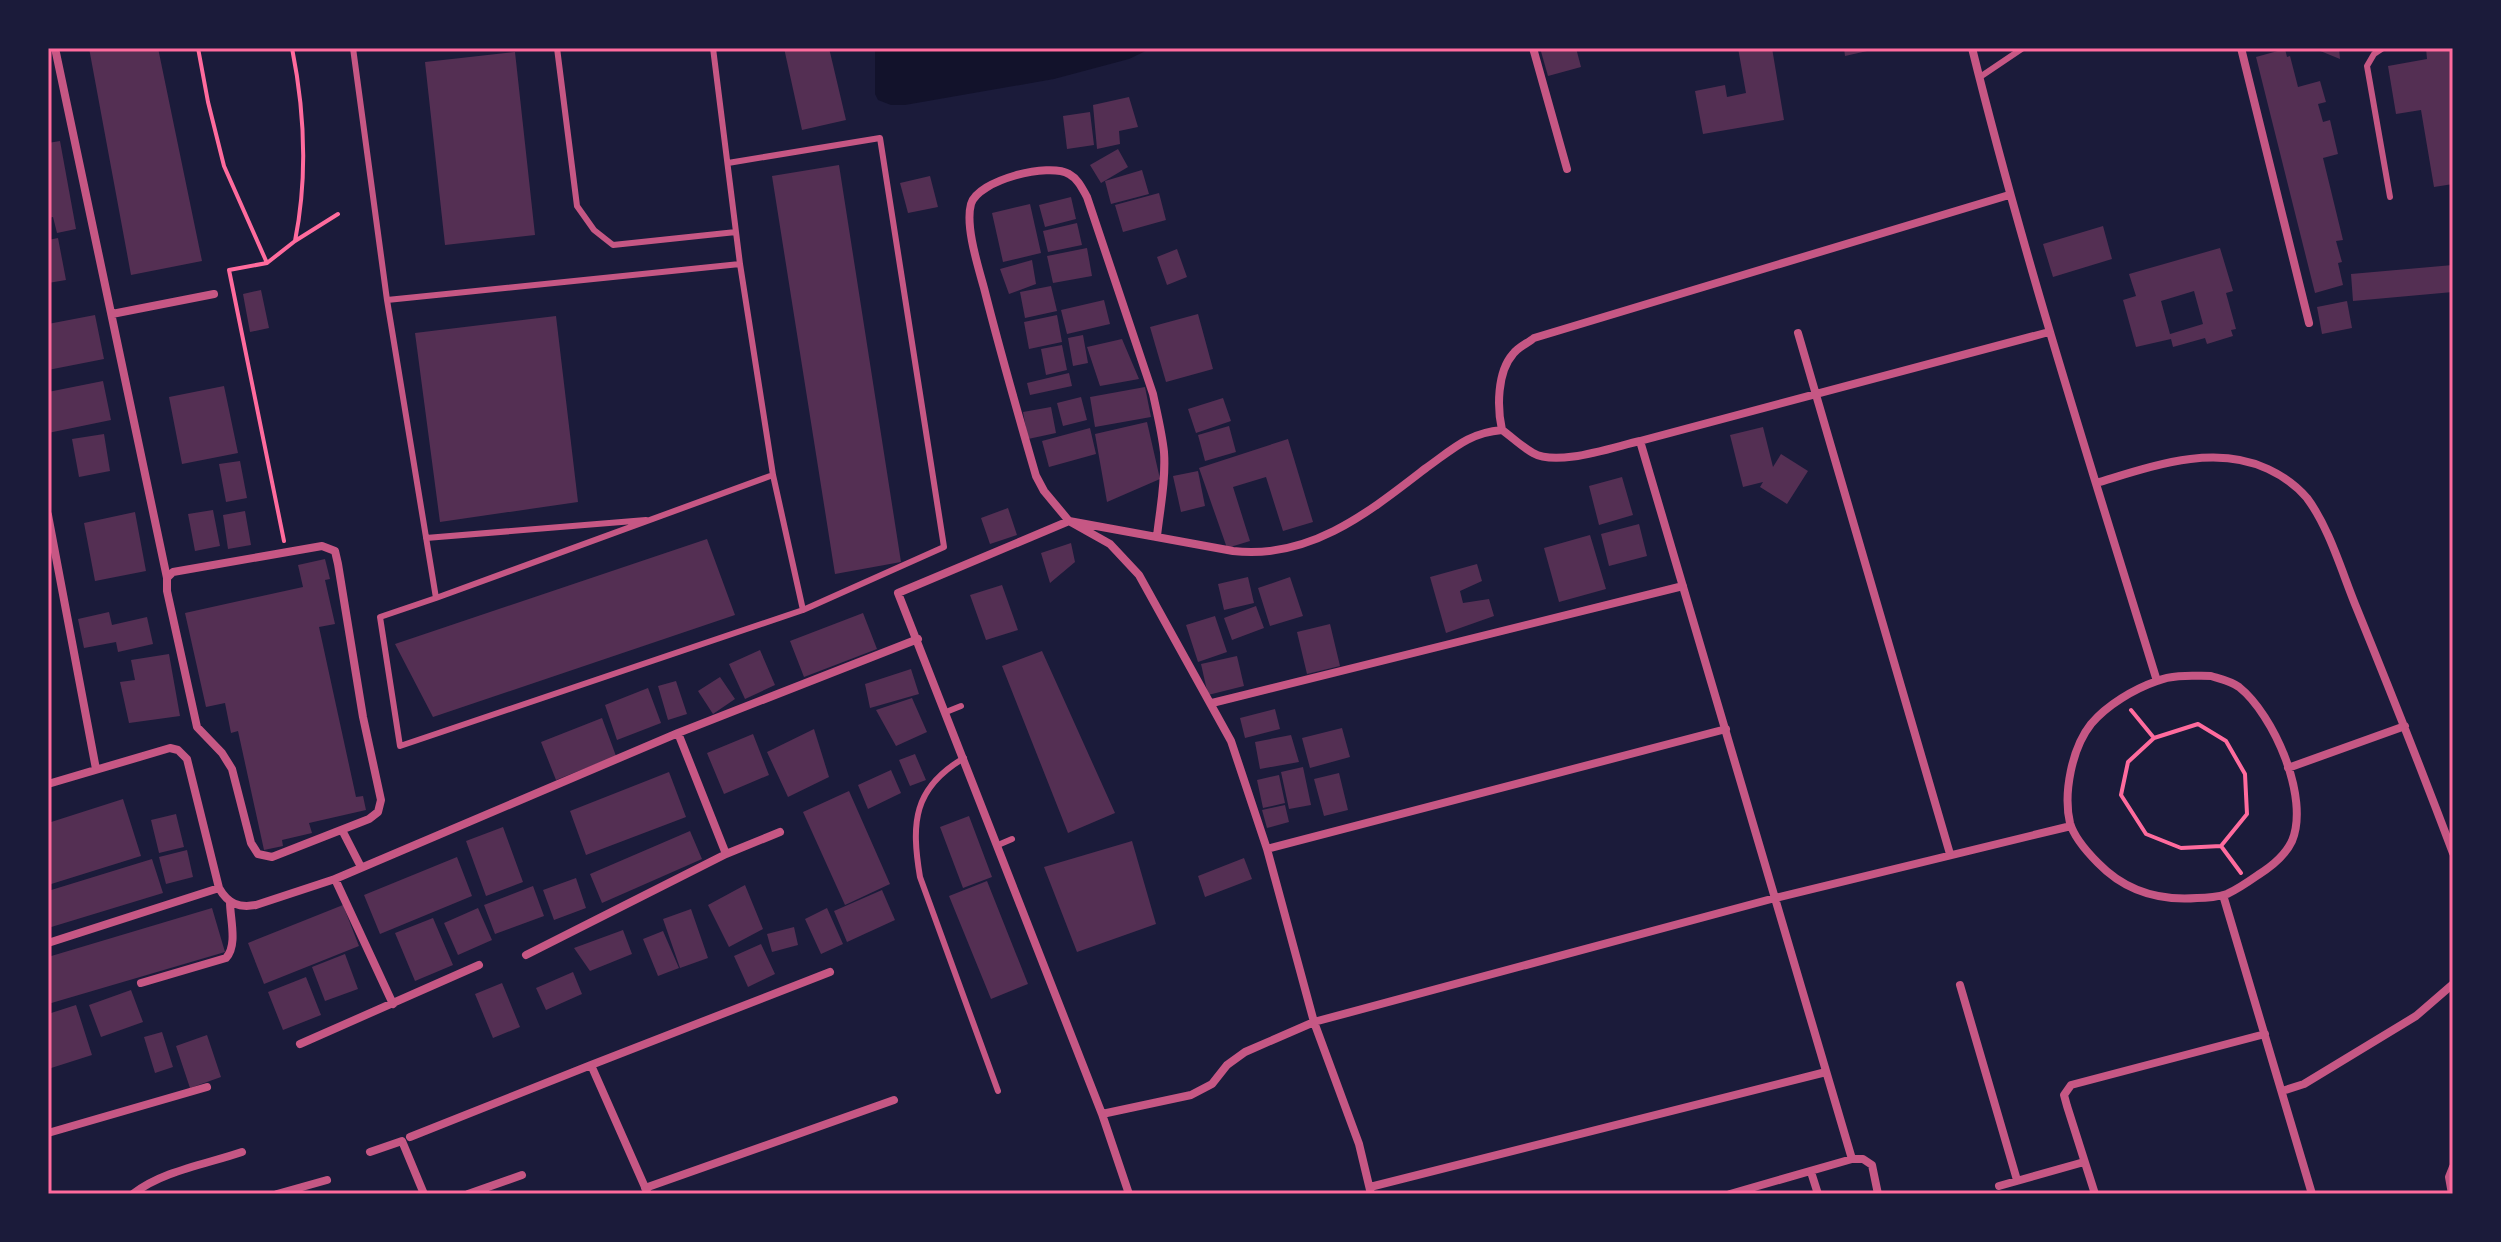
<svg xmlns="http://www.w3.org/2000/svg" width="2501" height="1242" font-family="Georgia,serif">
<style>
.water{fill:#12122b}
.building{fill:#542f53;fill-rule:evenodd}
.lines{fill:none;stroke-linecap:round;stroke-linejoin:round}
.path{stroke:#ff6b9d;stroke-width:4}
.service{stroke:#c65784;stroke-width:6}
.minor{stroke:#c65784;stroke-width:8}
.neatline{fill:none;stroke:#ff6b9d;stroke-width:3}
</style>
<rect width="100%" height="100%" fill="#1b1b3a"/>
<path class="water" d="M875,48h277l-23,11 -75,20 -149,26h-14l-13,-5 -3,-6z"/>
<path class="building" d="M89,48h69l44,213 -71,14z
M784,48h45l17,72 -44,10z
M1540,48h36l5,19 -33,9z
M1738,48h34l12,72 -81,14 -8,-43 30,-6 2,12 19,-4z
M1844,48h32v1l-31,7z
M2313,48h26l1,11z
M2426,48h26l1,3v133l-19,3 -13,-77 -25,4 -8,-48 39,-7z
M2285,49l2,8 3,-1 8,31 22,-6 6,21 -8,2 5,18 7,-2 8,34 -15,4 20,82 -7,1 6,21 -4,1 5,22 -28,8 -59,-236z
M515,52l20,183 -90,10 -20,-183z
M1129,97l9,30 -19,4 1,13 -23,5 -4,-44z
M1090,112l4,33 -27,4 -4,-33z
M60,141l16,88 -19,4 -4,-16 -5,1v-75z
M1118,149l10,18 -27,16 -11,-18z
M839,165l62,397 -66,12 -63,-398z
M1142,170l7,24 -38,10 -6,-23z
M930,176l8,31 -30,6 -8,-30z
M1159,193l7,27 -43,12 -8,-27z
M1071,197l5,22 -31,8 -6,-22z
M1030,204l11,49 -38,9 -11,-49z
M1077,223l5,22 -34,7 -5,-21z
M2103,226l9,33 -59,18 -10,-33z
M58,238l8,42 -18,3v-43z
M1087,248l5,28 -39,7 -6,-27z
M2220,248l13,43 -7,2 10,36 -5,1 2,6 -26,8 -2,-6 -32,9 -2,-8 -35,8 -13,-47 13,-4 -7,-22zM2194,291l9,33 -33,10 -9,-33z
M1177,249l10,28 -20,8 -10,-28z
M1032,260l4,24 -27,10 -9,-25z
M2453,265v27l-100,9 -2,-27z
M1051,286l6,25 -32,7 -5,-26z
M261,290l8,38 -19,4 -7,-38z
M1104,300l6,24 -43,10 -6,-24z
M2347,301l5,27 -30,6 -5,-27z
M1198,314l15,55 -47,13 -16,-55z
M95,315l9,44 -56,11v-46z
M1057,315l5,27 -33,7 -5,-27z
M556,316l22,186 -138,20 -25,-189z
M1083,335l5,28 -15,3 -5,-28z
M1122,339l17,40 -39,7 -13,-39z
M1062,345l5,25 -21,5 -5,-26z
M1069,373l3,13 -42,9 -3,-12z
M103,381l8,39 -63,13v-41z
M224,386l14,67 -56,11 -13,-67z
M1145,387l6,30 -56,10 -5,-30z
M1081,397l6,23 -24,6 -6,-23z
M1223,398l8,23 -35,12 -8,-24z
M1051,407l5,26 -28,6 -5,-27z
M1147,422l13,57 -53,23 -12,-68z
M1229,426l7,26 -31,9 -7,-26z
M1763,427l10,40 8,-13 27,17 -21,33 -27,-17 3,-5 -20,5 -13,-52z
M1090,428l6,26 -47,13 -7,-26z
M104,434l6,37 -31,6 -7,-38z
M1288,439l25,83 -30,9 -17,-54 -33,10 17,54 -23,7 -28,-80z
M240,461l7,37 -21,4 -7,-38z
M1198,471l7,35 -24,6 -8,-36z
M1622,477l11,38 -34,10 -10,-39z
M1008,508l9,27 -27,9 -9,-26z
M213,510l7,36 -25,5 -7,-37z
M245,511l6,34 -23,4 -5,-34z
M135,512l11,59 -51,10 -11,-58z
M1639,524l8,32 -38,10 -8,-32z
M1590,535l16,54 -47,13 -15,-54z
M707,539l28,76 -302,102 -38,-73z
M1071,543l4,19 -25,21 -9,-30z
M325,559l5,20 -5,1 10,44 -16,3 37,170 7,-1 3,14 -57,13 3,10 -30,7 1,6 -19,4 -26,-119 -7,2 -6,-30 -19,4 -21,-94 118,-26 -5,-22z
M1477,564l5,17 -22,10 3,12 26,-4 5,17 -48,17 -16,-56z
M1248,577l6,26 -30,7 -6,-26z
M1290,577l13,39 -33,10 -12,-38z
M1002,585l16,45 -32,10 -16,-45z
M1256,606l8,22 -32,12 -8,-22z
M109,612l3,13 35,-8 6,27 -35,8 -2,-10 -32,6 -6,-29z
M863,613l14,36 -73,28 -14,-36z
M1215,616l12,36 -29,10 -12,-37z
M1330,624l10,42 -33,8 -10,-42z
M760,650l15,35 -30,14 -16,-35z
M1042,651l73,162 -47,20 -66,-167z
M169,654l11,62 -51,7 -9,-41 15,-2 -4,-20z
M1237,656l7,30 -36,9 -7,-31z
M911,669l8,25 -49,14 -5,-24z
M720,677l15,22 -22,15 -15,-23z
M676,681l11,33 -19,6 -10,-34z
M648,688l13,35 -44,17 -12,-35z
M912,698l15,34 -31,14 -20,-36z
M1275,709l5,20 -35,9 -5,-20z
M602,718l14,38 -60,24 -15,-38z
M1342,728l8,29 -40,11 -8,-30z
M814,729l15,48 -41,20 -21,-45z
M753,734l16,41 -45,19 -17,-41z
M1291,735l8,27 -39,7 -5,-27z
M915,754l11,26 -16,6 -11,-26z
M1303,767l8,38 -22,4 -8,-37z
M891,770l10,23 -33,16 -10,-24z
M669,772l17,45 -100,38 -16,-44z
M1339,773l9,37 -24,6 -10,-37z
M1279,775l6,28 -22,5 -6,-28z
M849,791l41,93 -45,21 -42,-93z
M123,799l18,57 -93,29v-62z
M1285,805l4,17 -22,6 -5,-18z
M176,814l8,33 -25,6 -8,-33z
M969,816l23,61 -29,11 -23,-61z
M503,827l20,55 -37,14 -20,-55z
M690,831l12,28 -100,44 -12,-29z
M1132,841l24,83 -79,28 -33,-85z
M187,850l6,27 -27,7 -7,-27z
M457,857l15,39 -92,38 -16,-39z
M1244,858l8,21 -47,18 -7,-21z
M152,859l11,34 -115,35v-37z
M576,878l10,30 -32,12 -11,-30z
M987,881l41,103 -37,15 -42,-103z
M745,885l18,44 -34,18 -21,-42z
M533,886l11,30 -49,18 -11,-29z
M882,890l13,30 -48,22 -13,-31z
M343,905l16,41 -95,38 -16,-41z
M212,908l13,44 -177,52v-47z
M478,908l14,32 -34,15 -14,-32z
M827,908l16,36 -22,10 -16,-35z
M691,909l17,49 -28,10 -17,-49z
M433,918l20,47 -38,16 -20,-48z
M794,927l4,18 -26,7 -5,-18z
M623,930l9,24 -42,17 -16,-23z
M663,931l16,37 -21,8 -15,-37z
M761,944l14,30 -27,13 -14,-31z
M345,954l13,35 -33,12 -13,-34z
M573,972l9,22 -36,16 -10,-22z
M306,977l15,38 -38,15 -15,-38z
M502,983l18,44 -27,11 -18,-44z
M131,990l12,32 -42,15 -12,-32z
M76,1005l16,50 -44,14v-55z
M162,1032l11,35 -18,6 -11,-36z
M207,1035l14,42 -31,11 -14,-42z"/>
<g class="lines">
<path class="path" d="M198,48l10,54 16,64 43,97 -38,7 55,271
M295,241l43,-27
M267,263l28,-22c13,-65 10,-128 -3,-193
M2131,710l23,28
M2198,724l28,17 19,33 2,40 -26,32 -40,2 -35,-14 -25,-39 7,-33 26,-24z
M2221,846l20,27"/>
<path class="service" d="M353,48l34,252 353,-36
M557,48l20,158 17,24 19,15 123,-13
M713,48l27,216 33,211 30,135
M2383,48l-9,6 -7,12 23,131
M1980,77l43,-29
M387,300l49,298 -56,19 20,129 403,-136 141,-63 -64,-409 -152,25
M426,538l220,-18
M436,598l337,-123
M946,712l15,-6
M964,758c-51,30 -53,65 -44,119l78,214
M998,845l14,-6"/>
<path class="minor" d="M55,48l112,530
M1533,48l34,121
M1972,48c53,214 120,422 185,633
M2241,48l68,275
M112,314l102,-20
M1798,333l152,521
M1502,430c-5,-22 -5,-58 11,-76 5,-7 15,-11 21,-16l475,-143
M1502,430c10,7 20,17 31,23 24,14 80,-6 107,-12l409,-109
M1640,441l212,718 -122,35
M2096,483c54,-16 117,-40 172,-14 15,7 28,16 39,29 23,31 35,75 50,111 33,81 65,162 96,244
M48,515l48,254
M1157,536c3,-27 9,-56 7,-84 -2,-19 -7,-39 -11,-58l-66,-197c-5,-9 -9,-18 -18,-23 -20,-12 -91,6 -98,30 -6,22 7,62 13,84 16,63 34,126 52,188l8,15 25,30 41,23 29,31 92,166 36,108 47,173 45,122 12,50
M322,546l13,5 3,13 25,153 18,83 -3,12 -9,7 -97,38 -14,-3 -7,-11 -19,-74 -10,-16 -25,-26 -30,-136v-13l6,-6z
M2211,676c10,3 20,5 28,11 35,28 71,111 53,154 -7,15 -21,26 -34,34 -10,7 -20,14 -31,19 -10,3 -21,4 -30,4 -39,3 -72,-7 -99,-35 -10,-10 -24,-26 -28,-40 -7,-30 2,-75 21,-99 16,-19 43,-35 66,-43 17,-7 36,-5 54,-5z
M1212,703l471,-117
M678,733l48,121
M2288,768l117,-42
M48,784l122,-36 8,2 9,9 32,129c9,16 20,20 37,17l79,-26 343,-146 240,-94
M342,830l19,37
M1267,849l459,-120
M335,879l58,125
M2223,895l89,299
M48,943l171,-55
M526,955l200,-101 54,-22
M141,983l85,-25c12,-13 4,-39 4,-56
M1960,985l57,195
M300,1044l179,-79
M2282,1091l22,-7 112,-68 37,-32
M1102,1114l89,-19 21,-11 15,-19 18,-13 69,-30 461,-124 296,-72
M48,1133l159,-46
M410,1137l181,-72
M370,1152l32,-11 22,53
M1852,1159h11l9,6 6,29
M1811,1172l7,22
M1999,1186l85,-24
M1370,1187l456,-115
M645,1188l249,-88
M133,1194c29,-23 74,-30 109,-42
M277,1194l50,-14
M468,1194l54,-19
M648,1194l-57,-129 239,-93
M1129,1194l-27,-80 -204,-521 171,-72 164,30c77,9 136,-39 193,-83 27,-19 42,-35 76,-38
M2095,1194l-28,-88 -3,-11 7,-10 194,-51
M2452,1194l-3,-17 4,-10"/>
</g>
<rect width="2501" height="1242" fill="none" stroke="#1b1b3a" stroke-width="100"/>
<rect x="50" y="50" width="2401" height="1142" class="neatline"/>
</svg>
